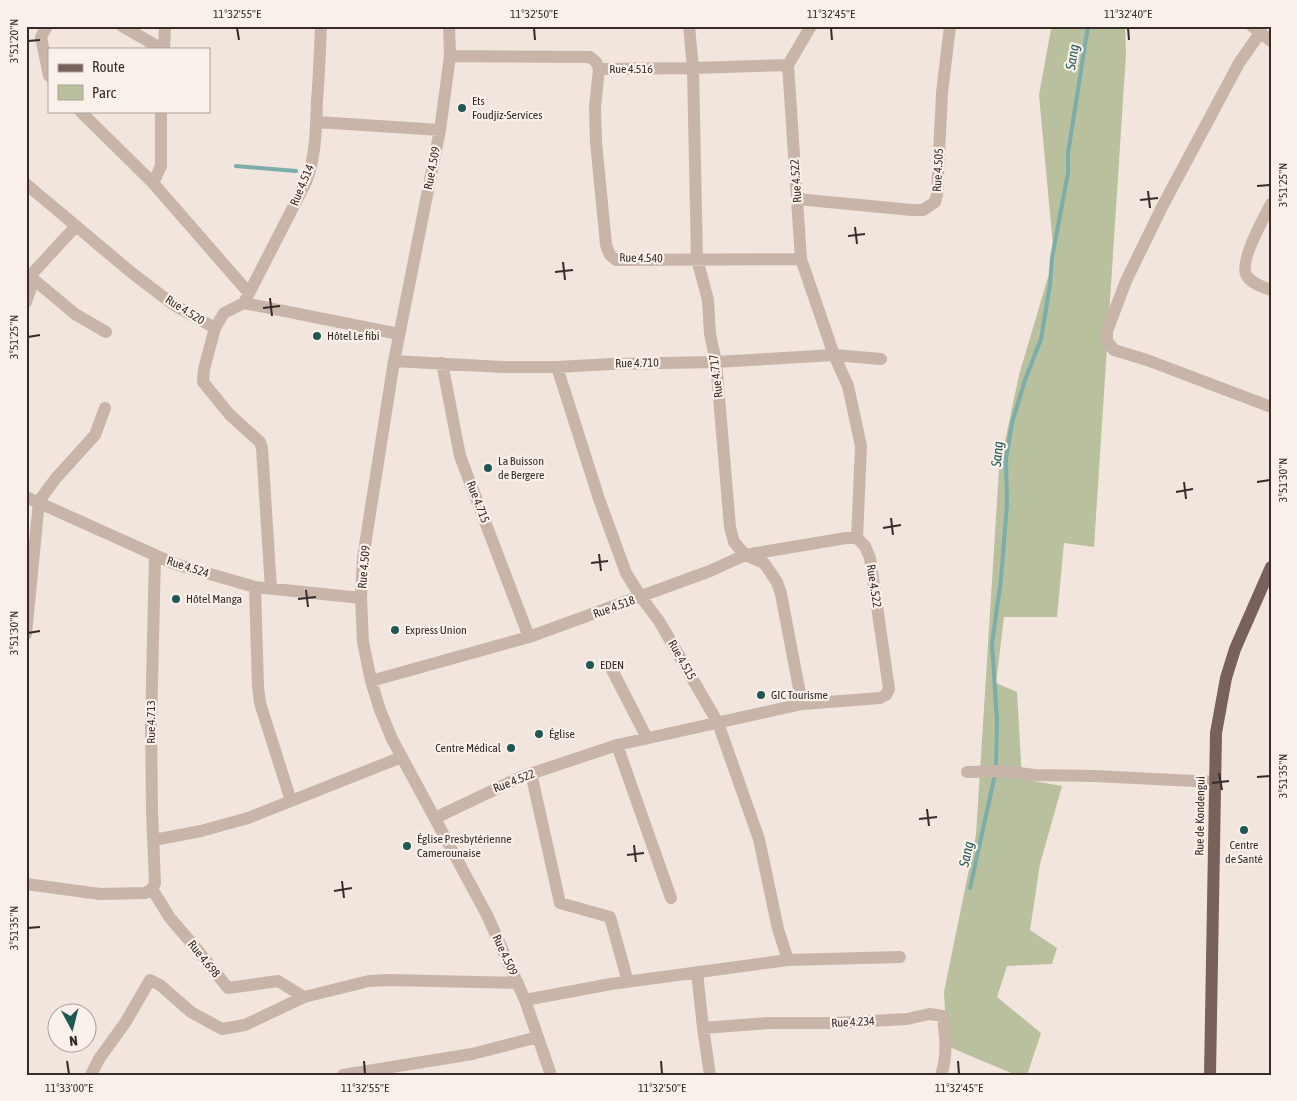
<svg xmlns="http://www.w3.org/2000/svg" width="1297" height="1101" font-family="'Asap Condensed',sans-serif">
<style>
.green{fill:#b8c09d}
.lines{fill:none;stroke-linecap:round;stroke-linejoin:round}
.stream{stroke:#7cadaa;stroke-width:4}
.minor{stroke:#c9b4a9;stroke-width:12}
.major{stroke:#78615a;stroke-width:12}
.ticks{fill:none;stroke:#362b29;stroke-width:2}
.poi-dot{fill:#1f5754;stroke:#f9f0e9;stroke-width:2}
.labels{text-anchor:middle;dominant-baseline:central;stroke-width:4.5;stroke-linejoin:round;paint-order:stroke}
.street-label{font-size:12px;fill:#362b29;stroke:#f9f0e9}
.poi-label{font-size:12px;fill:#362b29;stroke:#f9f0e9;text-anchor:start}
.water-label{font-size:14px;font-style:italic;fill:#1f5754;stroke:#f9f0e9}
.neatline{fill:none;stroke:#362b29;stroke-width:2}
.ticks-label{font-size:12px;text-anchor:middle;fill:#362b29}
</style>
<rect width="100%" height="100%" fill="#f1e5dd"/>
<path class="green" d="M1067,26h58l1,28 -32,493 -30,-4 -7,74h-53l-8,66 21,9 5,87 40,7 -22,78 -10,66 27,18 -5,16 -45,2 -10,31 44,36 -14,42h-11l-69,-29 -3,-54 32,-157 23,-365 20,-95 35,-118 -15,-162 12,-66 16,-1z"/>
<g class="lines">
<path class="stream" d="M236,166l60,5
M970,888l26,-118 1,-50 -5,-76 9,-65 6,-75 -1,-45 6,-36 13,-43 16,-41 9,-54 2,-27 16,-85v-20l20,-127"/>
<path class="minor" d="M47,26l-6,11 8,39
M122,26l40,23
M449,26l1,30 -10,74 -46,231 -31,197 -2,40 2,44 8,39 9,29 12,29 95,176 38,85 26,75
M689,26l4,42 4,191 11,41 2,34 6,28 14,165 4,15 11,13 19,8 13,19 4,12 21,110
M1252,26l19,15
M1260,33l-21,30 -77,144 -36,74 -19,50v10l7,9 33,10 124,47
M164,49l1,-23
M450,56l140,1 6,5 3,7 94,-1 95,-3
M599,69l-4,38 1,35 10,103 4,10 6,5 185,-1
M80,111l73,72
M161,111v55l-8,17 95,109
M317,122l123,8
M26,184l106,89 42,32 41,23 9,-15 20,-10 155,31
M797,199l115,11h11l12,-8 2,-7 5,-102 8,-67
M1271,204c-7,13 -33,60 -24,72 5,8 16,11 24,14
M26,273l49,41 31,18
M26,302l5,-15 -1,-11 46,-50
M244,303l62,-121c10,-26 10,-54 11,-81 2,-25 3,-50 4,-75
M215,328l-11,41 -1,13 27,33 30,27 2,6 9,141
M394,361l108,6h55l54,-3 105,-2 118,-7 47,4
M442,363l18,93 69,181
M557,367l42,132 27,74 15,24 18,24 59,102 41,116 19,90 10,31
M26,497l149,67 80,23 106,11
M255,587l3,100 2,16 31,98
M26,634l13,-133 17,-23 39,-43 10,-27
M610,666l37,72
M371,681l158,-44 181,-66 35,-16 101,-17h11
M617,745l54,153
M967,772l38,-1 29,4 61,1 120,6
M531,773l29,130 50,14 18,65
M435,818l86,-41 96,-32 185,-41 78,-6 6,-3 3,-6 -19,-131 -5,-12 -8,-8 4,-92 -13,-60 -14,-31 -33,-96 -13,-194 23,-39
M154,840l47,-9 47,-13 154,-61
M26,884l74,10 45,-1 7,-4 18,29 25,29 33,41 50,-7 26,16 65,-16 20,-1 129,3
M152,889l3,-6 -3,-73 -1,-85 4,-170
M697,972l6,56 7,47
M525,1000l86,-16 177,-24 112,-3
M703,1028l66,-5h65l73,-4 22,-5 14,2c2,20 5,40 -2,59
M91,1075l8,-16 26,-36 25,-43 10,5 31,27 31,17 23,-4 59,-28
M343,1075l129,-21 66,-17"/>
<path class="major" d="M1210,1075l6,-342 10,-55 9,-29 36,-82"/>
</g>
<path class="ticks" d="M237,28l2,12M534,28l1,12M831,28l1,12M1128,28l1,12M28,41l12,-1M1257,186l13,-1M1148,191l2,17M1140,200l18,-2M855,227l2,17M848,236l17,-2M563,262l2,18M555,272l18,-2M270,298l2,18M263,308l17,-2M28,337l12,-2M1184,482l2,17M1257,482l13,-2M1176,492l17,-3M891,518l2,17M883,528l18,-3M599,554l2,17M591,563l17,-2M306,590l2,17M298,599l18,-2M28,633l12,-2M1219,773l3,17M1257,777l13,-1M1212,783l17,-2M927,809l2,17M919,819l18,-2M634,845l2,17M627,855l17,-2M342,881l2,17M334,891l18,-3M28,928l12,-1M67,1061l2,13M364,1061l1,13M661,1061l1,13M958,1061l1,13"/>
<g class="poi-dot">
<circle cx="462" cy="108" r="5"/>
<circle cx="317" cy="336" r="5"/>
<circle cx="488" cy="468" r="5"/>
<circle cx="176" cy="599" r="5"/>
<circle cx="395" cy="630" r="5"/>
<circle cx="590" cy="665" r="5"/>
<circle cx="761" cy="695" r="5"/>
<circle cx="539" cy="734" r="5"/>
<circle cx="511" cy="748" r="5"/>
<circle cx="1244" cy="830" r="5"/>
<circle cx="407" cy="846" r="5"/>
</g>
<g class="labels">
<g class="street-label">
<text x="631" y="69">Rue 4.516</text>
<text transform="translate(432 168) rotate(-79)">Rue 4.509</text>
<text transform="translate(938 170) rotate(-87)">Rue 4.505</text>
<text transform="translate(796 181) rotate(-94)">Rue 4.522</text>
<text transform="translate(302 185) rotate(-67)">Rue 4.514</text>
<text transform="translate(641 258) rotate(1)">Rue 4.540</text>
<text transform="translate(185 310) rotate(32)">Rue 4.520</text>
<text transform="translate(637 363) rotate(-1)">Rue 4.710</text>
<text transform="translate(716 376) rotate(-97)">Rue 4.717</text>
<text transform="translate(478 502) rotate(69)">Rue 4.715</text>
<text transform="translate(188 567) rotate(18)">Rue 4.524</text>
<text transform="translate(364 567) rotate(-85)">Rue 4.509</text>
<text transform="translate(874 586) rotate(81)">Rue 4.522</text>
<text transform="translate(614 607) rotate(-20)">Rue 4.518</text>
<text transform="translate(682 660) rotate(60)">Rue 4.515</text>
<text transform="translate(151 722) rotate(-90)">Rue 4.713</text>
<text transform="translate(514 781) rotate(-22)">Rue 4.522</text>
<text transform="translate(1200 816) rotate(-89)">Rue de Kondengui</text>
<text transform="translate(505 955) rotate(65)">Rue 4.509</text>
<text transform="translate(204 959) rotate(51)">Rue 4.698</text>
<text transform="translate(853 1022) rotate(-3)">Rue 4.234</text>
</g>
<g class="poi-label">
<text x="472" y="101">Ets<tspan x="472" dy="14">Foudjiz-Services</tspan></text>
<text x="327" y="336">Hôtel Le fibi</text>
<text x="498" y="461">La Buisson<tspan x="498" dy="14">de Bergere</tspan></text>
<text x="186" y="599">Hôtel Manga</text>
<text x="405" y="630">Express Union</text>
<text x="600" y="665">EDEN</text>
<text x="771" y="695">GIC Tourisme</text>
<text x="549" y="734">Église</text>
<text x="501" y="748" text-anchor="end">Centre Médical</text>
<text x="417" y="839">Église Presbytérienne<tspan x="417" dy="14">Camerounaise</tspan></text>
<text x="1244" y="845" text-anchor="middle">Centre<tspan x="1244" dy="14">de Santé</tspan></text>
</g>
<g class="water-label">
<text transform="translate(1072 57) rotate(-81)">Sang</text>
<text transform="translate(997 454) rotate(-85)">Sang</text>
<text transform="translate(966 854) rotate(-78)">Sang</text>
</g>
</g>
<rect width="1297" height="1101" fill="none" stroke="#f9f0e9" stroke-width="55"/>
<rect x="48" y="48" width="162" height="65" fill="#f9f0e9" stroke="#aba19c"/>
<rect x="58" y="64" width="25" height="8" fill="#78615a" stroke="#aba19c"/>
<text x="92" y="72" font-size="15" fill="#362b29">Route</text>
<rect x="58" y="85" width="25" height="15" fill="#b8c09d" stroke="#aba19c"/>
<text x="92" y="98" font-size="15" fill="#362b29">Parc</text>
<g transform="translate(72 1028) rotate(173)"><circle r="24" fill="#f9f0e9" stroke="#aba19c"/>
<path d="M0-4L9 19L0 12L-9 19Z" fill="#1f5754"/>
<text y="-8" font-size="14" font-weight="bold" text-anchor="middle" fill="#362b29">N</text>
</g>
<rect x="28" y="28" width="1242" height="1046" class="neatline"/>
<g class="ticks-label">
<text x="237" y="18">11°32'55"E</text>
<text x="534" y="18">11°32'50"E</text>
<text x="831" y="18">11°32'45"E</text>
<text x="1128" y="18">11°32'40"E</text>
<text transform="translate(14 41) rotate(-90)" y="4">3°51'20"N</text>
<text transform="translate(1283 185) rotate(-90)" y="4">3°51'25"N</text>
<text transform="translate(14 337) rotate(-90)" y="4">3°51'25"N</text>
<text transform="translate(1283 480) rotate(-90)" y="4">3°51'30"N</text>
<text transform="translate(14 633) rotate(-90)" y="4">3°51'30"N</text>
<text transform="translate(1283 776) rotate(-90)" y="4">3°51'35"N</text>
<text transform="translate(14 928) rotate(-90)" y="4">3°51'35"N</text>
<text x="69" y="1092">11°33'00"E</text>
<text x="365" y="1092">11°32'55"E</text>
<text x="662" y="1092">11°32'50"E</text>
<text x="959" y="1092">11°32'45"E</text>
</g>
</svg>
